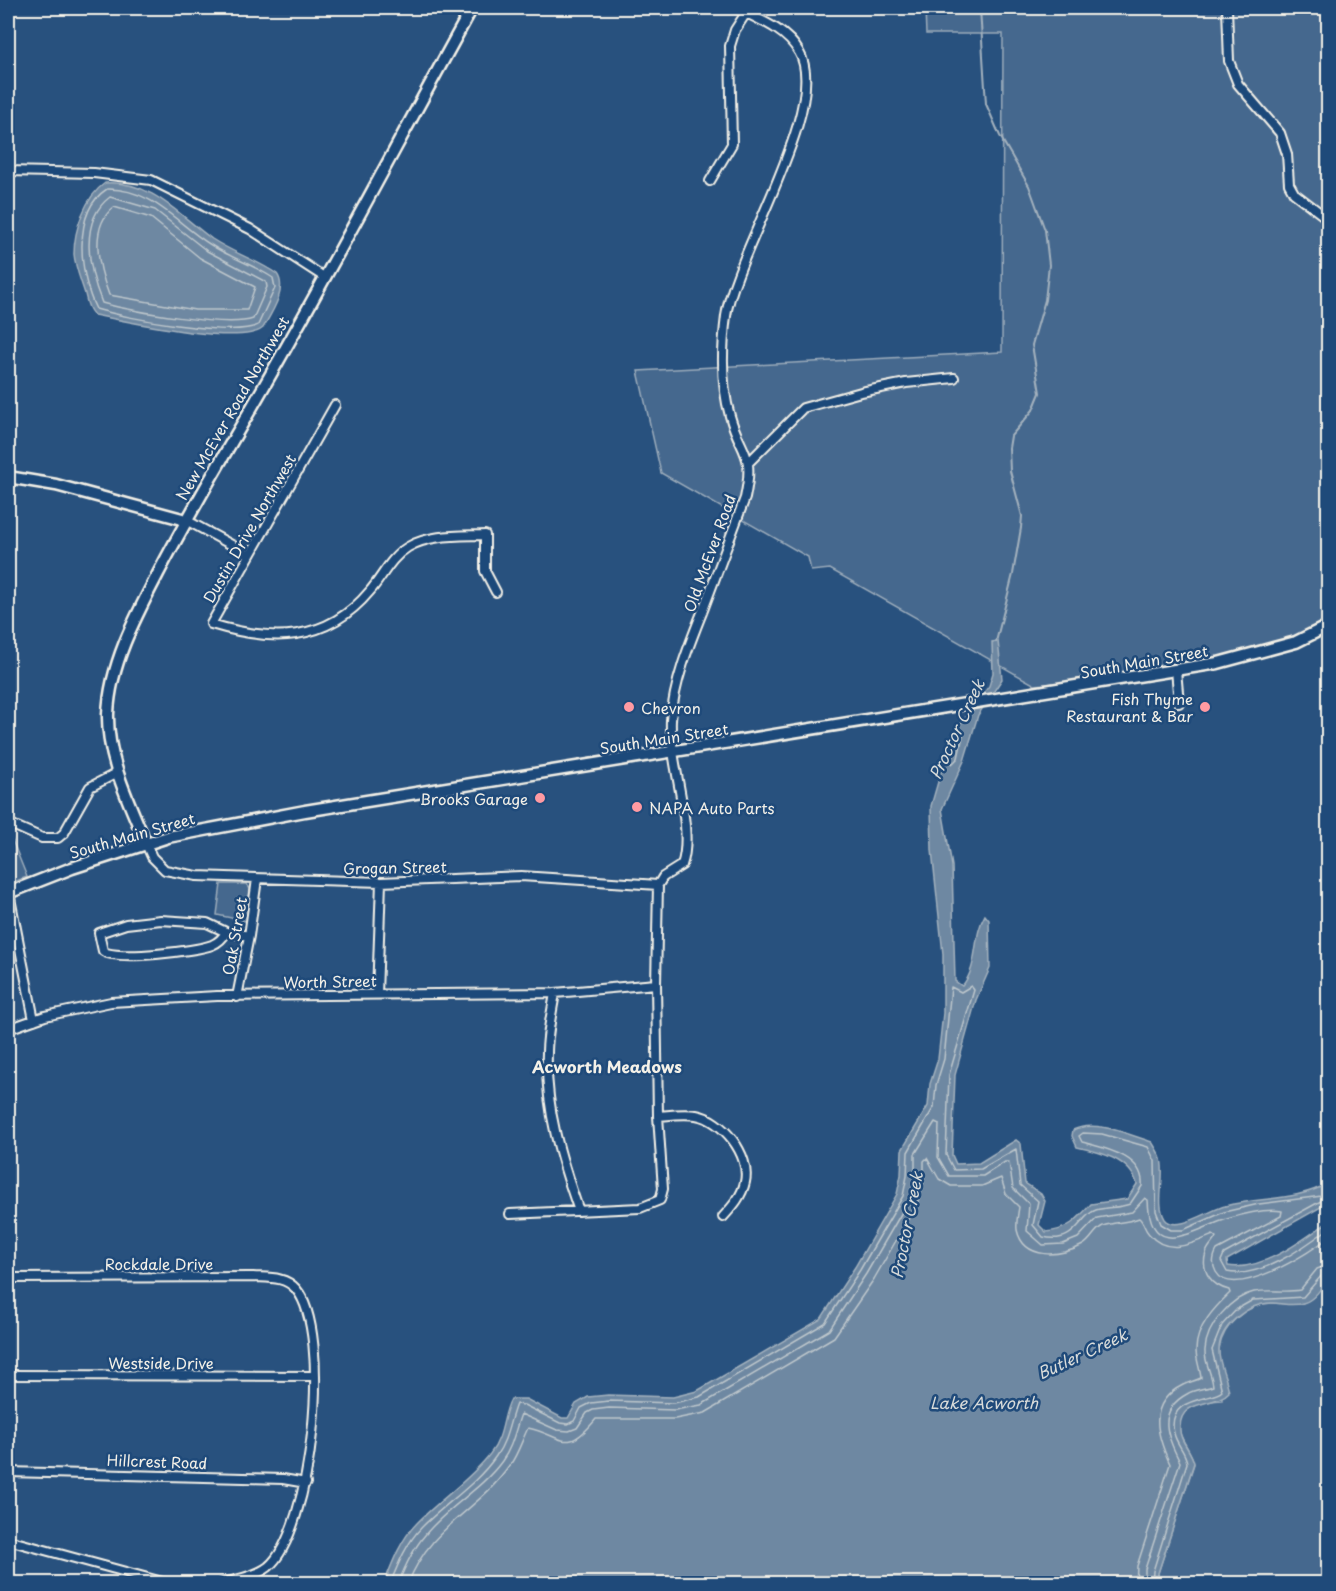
<svg xmlns="http://www.w3.org/2000/svg" width="1336" height="1591" font-family="'Playpen Sans',sans-serif">
<style>
.green{fill:#45688e;stroke:#9cacbb;stroke-width:1.5}
.water{fill:#6e88a2;stroke:#a4b2be;stroke-width:1.5}
.lines{fill:none;stroke-linecap:round;stroke-linejoin:round}
.shore{stroke:#bec7cc;stroke-width:1.5}
.stream{stroke:#a4b2be;stroke-width:2}
.minor-casing{stroke:#f4f1e8;stroke-width:12}
.tertiary-casing{stroke:#f4f1e8;stroke-width:15}
.secondary-casing{stroke:#f4f1e8;stroke-width:15}
.minor{stroke:#1f4a7a;stroke-width:8}
.tertiary{stroke:#1f4a7a;stroke-width:10}
.secondary{stroke:#1f4a7a;stroke-width:10}
.poi-dot{fill:#ff9aa2;stroke:#1f4a7a;stroke-width:2}
.labels{text-anchor:middle;dominant-baseline:central;stroke-width:5;stroke-linejoin:round;paint-order:stroke}
.street-label{font-size:15px;fill:#f4f1e8;stroke:#1f4a7a}
.poi-label{font-size:15px;fill:#f4f1e8;stroke:#1f4a7a;text-anchor:end}
.water-label{font-size:16px;font-style:italic;fill:#d9dcda;stroke:#1f4a7a}
.neighbourhood-label{font-size:16px;font-weight:bold;fill:#f4f1e8;stroke:#1f4a7a}
</style>
<rect width="100%" height="100%" fill="#28517e"/>
<filter id="ink" filterUnits="userSpaceOnUse"><feTurbulence type="fractalNoise" baseFrequency=".0167" numOctaves="2"/><feDisplacementMap in="SourceGraphic" scale="12" xChannelSelector="R" yChannelSelector="G"/><feConvolveMatrix kernelMatrix="1 2 1 2 8 2 1 2 1" color-interpolation-filters="sRGB"/></filter>
<g filter="url(#ink)">
<path class="green" d="M925,8h403v615l-33,21 -141,30 -119,11 -205,-116 -19,2 -3,-14 -147,-84 -23,-102 364,-19 1,-318h-77z
M8,830l19,47 -19,7z
M221,884h26l3,5 -4,32 -29,-6z
M1328,1276v307l-170,1v-11l36,-109c-2,-12 -10,-19 -14,-31 -8,-25 24,-32 42,-33 0,-11 -5,-43 -3,-51 4,-24 28,-46 52,-46 13,0 29,5 41,-5 6,-5 12,-16 16,-22z"/>
<path class="water" d="M105,183c46,-3 74,32 107,56 21,14 45,21 65,35 11,15 -6,40 -14,54 -21,19 -139,-7 -169,-13 -6,-6 -7,-13 -9,-21 -4,-13 -10,-27 -11,-40 0,-24 11,-57 31,-71z
M998,641l4,38 -24,36 -14,46 -22,48 10,57 3,115 7,5c17,-19 10,-49 23,-71l4,5 1,48 -14,32 -21,75 -3,80 4,9 23,-1 37,-23 5,4 4,39 16,11 4,7 -6,24 7,7c22,-2 31,-12 45,-28l36,-5 10,-15c-7,-25 -37,-32 -60,-37l-5,-11 1,-6c23,-11 56,5 79,12 3,5 7,11 9,17 5,18 -6,44 4,60 11,15 46,-10 60,-13 33,-9 74,-5 103,-23v20l-101,57 1,6c33,6 75,-26 100,-44 0,13 4,44 0,55 -4,9 -15,24 -25,26 -11,4 -20,0 -31,0 -24,0 -54,24 -53,49 0,13 8,26 10,40 -14,16 -49,5 -49,36 -1,13 12,23 14,35l-36,110v10l-774,1c8,-21 17,-45 33,-61 23,-24 52,-42 73,-69 15,-19 12,-39 21,-55h15l36,19h6l8,-14 12,-7 20,-2 65,2 24,-6 124,-72 34,-52 42,-73 4,-19 1,-25 26,-44 2,-22 8,-25 5,-46v-59l-11,-104 -1,-44 20,-69 38,-51 4,-13 -1,-31z"/>
<g class="lines">
<path class="shore" d="M107,189c45,-1 70,35 104,56 20,13 43,20 62,33l2,10 -17,37c-25,13 -133,-7 -162,-16 -16,-32 -25,-97 11,-120z
M110,197l45,13 52,41 59,31 1,5 -14,32c-26,9 -122,-8 -151,-16 -13,-32 -24,-82 8,-106z
M114,207l37,11 49,40 55,29 -8,23h-52l-86,-15c-10,-26 -21,-68 5,-88z
M963,735l-5,23 -6,6 -1,-3 6,-21z
M390,1584c8,-20 17,-42 32,-57 24,-24 55,-43 74,-71 12,-17 13,-34 20,-52l8,1 36,18 8,1 6,-3 7,-13 10,-5 18,-2 65,2 25,-6 126,-74 35,-53 43,-74 4,-20 1,-24 26,-45 2,-22 8,-26 7,-72 10,5 10,-6 3,4 -25,85 -3,80 8,15 27,-1 35,-20 4,36 18,16 -5,24 10,12c34,8 36,-22 53,-27 11,-3 23,-2 34,-6l12,-18c3,-30 -38,-38 -60,-44l-3,-6 4,-3 19,1 46,13 7,14 1,50 5,13 10,6h12l41,-18 35,-8 63,-8 -1,5 -97,53 -3,7 6,11c33,7 76,-24 101,-43
M398,1584c7,-18 15,-35 27,-49 22,-28 56,-45 77,-74 11,-15 13,-31 19,-47l36,16 12,1 8,-3 10,-15 6,-3 16,-2 66,2 26,-5 128,-75 37,-56 43,-74 6,-22v-24l20,-32 4,2 -1,33 11,19h34l22,-14h4l4,26 16,16 -2,27 16,14 20,-1 15,-6 19,-20 35,-6 13,-14 3,2c2,63 47,29 79,19 16,-5 38,-11 55,-8l-1,5 -64,34c-4,7 -5,15 -1,22 17,30 96,-21 112,-34
M408,1584c22,-59 70,-72 102,-119 8,-11 12,-25 18,-37 36,8 38,28 68,-9h79l30,-6 129,-76 40,-58 43,-75 7,-24v-19l3,-3 12,21 12,7h31l19,-8 5,16 13,13c-1,7 -3,15 -2,23 7,31 45,27 66,15 8,-4 12,-16 20,-19 11,-4 24,-3 36,-8 5,4 5,11 10,16 18,22 43,10 64,1l3,2c-2,5 -8,9 -10,16 -6,18 6,33 23,37l1,3c-15,14 -34,34 -34,57 0,9 4,19 5,28 -6,3 -12,4 -18,7 -37,18 -26,51 -13,79l-33,102 -1,18
M1145,1584v-15l35,-107c-12,-23 -25,-51 7,-68 8,-5 18,-5 26,-8 -1,-12 -9,-24 -8,-36 1,-24 26,-53 49,-58 16,-3 30,1 46,-2l17,-21 11,-4
M1152,1584l1,-13 34,-108c-1,-11 -11,-19 -13,-30 -8,-38 39,-32 48,-42l-10,-41 10,-25 15,-16 16,-9 50,-3 19,-22 6,-2"/>
<path class="stream" d="M980,8l6,96 14,32 29,50 16,44 4,35 -4,35 -13,45 8,48 -7,17 -22,26 -2,12 1,23 12,45 -1,12 -8,46 -17,68"/>
<defs>
<path id="minor" d="M1227,8l2,53 9,23 42,49 7,21 2,30 5,9 34,26
M8,171l86,2 57,7 99,49 74,48
M710,181l22,-37 -2,-98 5,-16 11,-17
M335,405l-124,219c59,18 115,20 159,-33 13,-15 20,-33 38,-44 22,-13 52,-11 77,-12v36l11,21
M749,462l54,-54 58,-16 45,-9 48,-5
M186,520l64,35
M1176,670l3,33
M8,823l34,15h16l6,-5 26,-46 27,-14
M146,844l6,13 13,13 32,6 184,6 140,-6 137,9
M9,893l25,127
M161,920l46,3 19,9c-3,6 -7,10 -14,13 -15,6 -97,16 -109,6l-4,-18 27,-9z
M226,932l23,4
M555,993c-3,19 -8,40 -8,60 -2,55 14,107 32,158
M377,994l4,-112
M237,997l12,-61 8,-57
M8,1029l37,-13 66,-14 106,-6 338,-3 101,-9
M658,1116c12,-1 26,-3 38,-1 26,4 55,40 49,67 -3,14 -12,24 -22,35
M510,1214l130,-6 20,-8 3,-11 -5,-73 -2,-132 2,-99 5,-8 19,-12c13,-38 -13,-101 -11,-145 3,-38 18,-75 32,-110 14,-37 28,-75 42,-112 10,-47 -4,-43 -15,-82 -9,-31 -8,-69 -4,-100 8,-61 105,-211 73,-264 -13,-23 -41,-33 -63,-44
M8,1278l245,-1c15,1 32,-1 43,12 37,43 16,242 -28,278 -13,10 -32,12 -47,17
M8,1375l307,1
M8,1472l275,7 23,4
M8,1540l162,44"/>
<path id="tertiary" d="M8,477l48,8 130,35
M146,844c-16,-41 -39,-83 -38,-130 2,-51 29,-100 52,-144 35,-67 74,-131 111,-196 69,-121 134,-245 201,-366"/>
<path id="secondary" d="M8,893l64,-25 96,-31 137,-26 913,-148 78,-21 32,-16"/>
</defs>
<use href="#minor" class="minor-casing"/>
<use href="#tertiary" class="tertiary-casing"/>
<use href="#secondary" class="secondary-casing"/>
<use href="#minor" class="minor"/>
<use href="#tertiary" class="tertiary"/>
<use href="#secondary" class="secondary"/>
</g>
</g>
<g class="poi-dot">
<circle cx="629" cy="707" r="6"/>
<circle cx="1205" cy="707" r="6"/>
<circle cx="540" cy="798" r="6"/>
<circle cx="637" cy="807" r="6"/>
</g>
<g class="labels">
<g class="street-label">
<text transform="translate(232 408) rotate(-60)">New McEver Road Northwest</text>
<text transform="translate(249 528) rotate(-60)">Dustin Drive Northwest</text>
<text transform="translate(709 553) rotate(-70)">Old McEver Road</text>
<text transform="translate(1144 661) rotate(-10)">South Main Street</text>
<text transform="translate(664 738) rotate(-9)">South Main Street</text>
<text transform="translate(132 835) rotate(-16)">South Main Street</text>
<text transform="translate(395 867) rotate(-1)">Grogan Street</text>
<text transform="translate(234 936) rotate(-80)">Oak Street</text>
<text transform="translate(330 981) rotate(-1)">Worth Street</text>
<text x="159" y="1263">Rockdale Drive</text>
<text x="161" y="1362">Westside Drive</text>
<text transform="translate(157 1461) rotate(2)">Hillcrest Road</text>
</g>
<g class="poi-label">
<text x="1193" y="698">Fish Thyme<tspan x="1193" dy="17">Restaurant &amp; Bar</tspan></text>
<text x="641" y="707" text-anchor="start">Chevron</text>
<text x="528" y="798">Brooks Garage</text>
<text x="649" y="807" text-anchor="start">NAPA Auto Parts</text>
</g>
<g class="water-label">
<text transform="translate(956 729) rotate(-65)">Proctor Creek</text>
<text transform="translate(906 1225) rotate(-79)">Proctor Creek</text>
<text transform="translate(1082 1353) rotate(-25)">Butler Creek</text>
<text x="984" y="1402">Lake Acworth</text>
</g>
<g class="neighbourhood-label">
<text x="607" y="1066">Acworth Meadows</text>
</g>
</g>
<rect width="1336" height="1591" fill="none" stroke="#1f4a7a" stroke-width="30"/>
<rect x="15" y="15" width="1306" height="1561" fill="none" stroke="#f4f1e8" stroke-width="2" filter="url(#ink)"/>
</svg>
